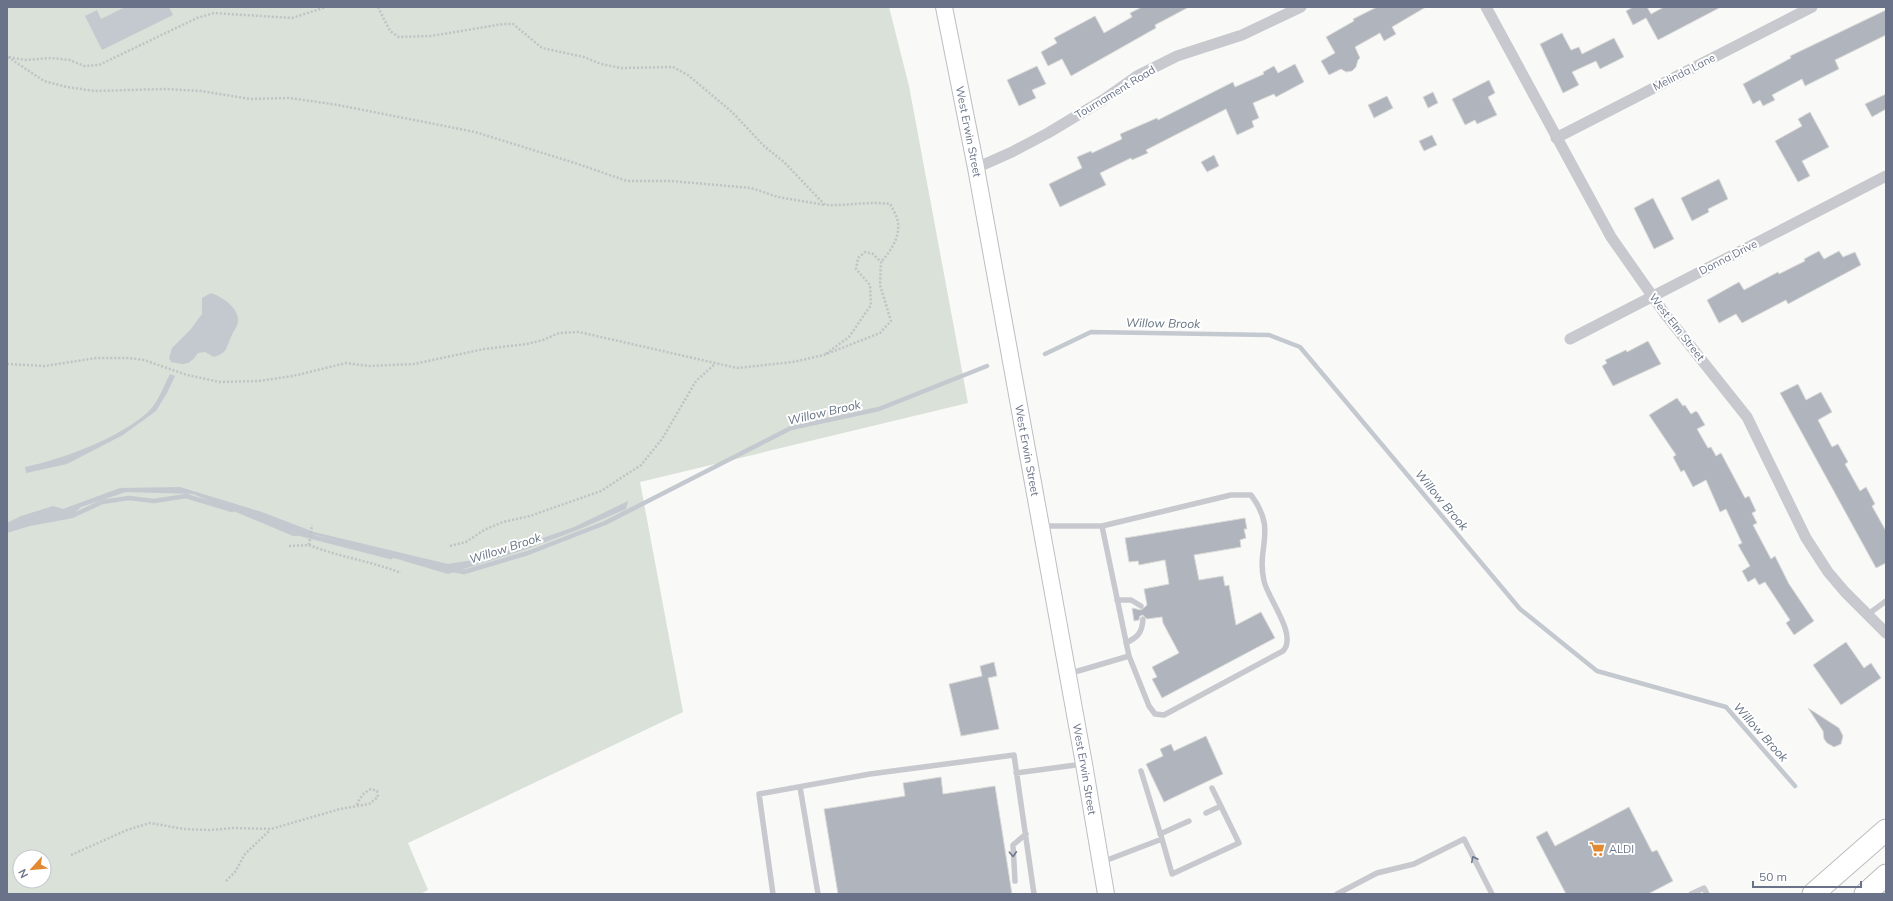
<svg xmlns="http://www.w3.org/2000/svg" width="1893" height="901" font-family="Mulish,sans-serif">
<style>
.green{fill:#d9e1d8;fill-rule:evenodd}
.water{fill:#c4c9d0}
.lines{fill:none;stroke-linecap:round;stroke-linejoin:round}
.stream{stroke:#c4c9d0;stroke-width:4.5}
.building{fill:#b0b4bd;stroke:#dbdbd9}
.secondary-casing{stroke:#bcbec4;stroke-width:18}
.highway-casing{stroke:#bcbdc1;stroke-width:23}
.path{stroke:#c1c2c5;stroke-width:2.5;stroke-dasharray:2 2;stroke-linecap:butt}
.lane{stroke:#c7c9ce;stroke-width:5.5}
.street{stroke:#c7c9ce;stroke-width:11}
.secondary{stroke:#fff;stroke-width:16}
.highway{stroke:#fff;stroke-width:21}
.oneway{stroke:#6e768c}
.labels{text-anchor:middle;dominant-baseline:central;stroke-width:4;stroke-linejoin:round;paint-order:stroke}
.street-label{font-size:11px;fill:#697288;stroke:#fff}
.poi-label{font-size:11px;fill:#697288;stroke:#fff;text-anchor:start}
.water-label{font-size:12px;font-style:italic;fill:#657383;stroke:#fff}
</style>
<rect width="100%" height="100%" fill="#f9f9f7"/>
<path class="green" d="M7,7h882l20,79 59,317 -328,79 43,230 -275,131 20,47 -8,4h-413zM20,857h24v24h-24z"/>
<path class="water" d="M125,7h44l4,8 -71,35 -17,-34 12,-6 4,9z
M211,293c10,3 27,14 27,27 0,7 -5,11 -7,17 -6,13 -3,15 -17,20l-9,-5 -7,1c-9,13 -13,12 -27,9l-2,-4 3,-10 19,-19 11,-15v-16z
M170,374l5,2 -8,17 -11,18 -33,24 -56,29 -41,9 -1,-6c38,-8 92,-28 122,-54 11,-10 16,-26 23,-39z
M180,487l82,25 52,20 134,32 38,-6 88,-31 54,-26 -2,8 -46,20 -53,20 -79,25 -132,-39 -23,1 -100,-42 -67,-2 -45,15 -13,12 -38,7 -23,7v-10l14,-7 32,-10 10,3 57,-21z"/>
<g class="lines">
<path class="stream" d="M1045,354l46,-22 178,3 31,12 220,262 77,62 129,36 69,79
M65,517l7,-1 30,-14 27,-4 25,3 32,-5 46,14
M301,534l90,23
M453,570l11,2 64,-19 77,-30 186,-95 88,-19 108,-43"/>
</g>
<path class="building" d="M1142,7h47l-34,18 1,3 -85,48 -9,-17 -14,7 -7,-14 16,-9 -3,-5 41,-22 9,17 28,-16 -2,-4z
M1377,7h49l-34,20 4,7 -12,7 -4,-8 -25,14 5,11 -2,2 -2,7 -4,4 -6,1 -5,-3 -12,6 -8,-14 14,-8 -9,-16 28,-16 -1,-2z
M1633,7h14l4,7 13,-7h57l-63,33 -12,-22 -13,7 -7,-14z
M1886,10v25l-51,25 4,9 -34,17 -3,-7 -30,16 3,5 -12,6 -3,-6 -7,4 -10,-20 48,-26 -1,-2z
M1562,33l9,17 8,-3 3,7 32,-16 10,19 -24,12 -4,-8 -24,11 7,13 -16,8 -23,-49z
M1295,64l9,18 -28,15 -2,-3 -21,9 6,15 -7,3 2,6 -17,8 -11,-26 -80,41 2,3 -16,7 -1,-2 -31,15 6,12 -46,22 -11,-23 33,-16 -5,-11 14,-6 1,2 30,-14 -2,-5 37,-16 1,2 75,-38 2,5 29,-13 -1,-2 11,-6 4,7z
M1037,66l9,18 -14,6 4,8 -17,8 -12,-26z
M1489,80l6,13 -7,4 9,18 -20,9 -2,-4 -10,5 -13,-26z
M1433,92l5,11 -10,5 -5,-11z
M1886,94v15l-14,8 -7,-13z
M1387,96l6,12 -19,10 -6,-13z
M1810,112l19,35 -27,14 8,15 -12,6 -23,-41 27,-15 -4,-7z
M1432,135l5,10 -13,6 -5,-10z
M1214,155l5,11 -12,6 -6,-10z
M1719,179l9,20 -20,10 1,3 -17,9 -11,-23z
M1653,198l21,41 -20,10 -20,-41z
M1819,251l5,8 15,-8 4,6 12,-5 6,13 -73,39 -2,-4 -44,23 -6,-9 -17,9 -12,-23 32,-18 5,8 34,-18 1,2 26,-13 -1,-2z
M1648,341l13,23 -48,22 -11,-20 5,-3 -2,-3 21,-10 1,2z
M1798,384l8,16 15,-8 11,20 -14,8 14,27 6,-3 10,18 -3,2 15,27 6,-4 9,17 -3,2 14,25v32l-10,5 -96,-175z
M1677,398l6,8 2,-1 6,9 5,-3 2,2 7,12 -8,4 11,19 3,-1 5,9 5,-3 24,45 4,-2 7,15 -4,2 5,10 -4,2 18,34 4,-3 14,28 25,37 -20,14 -8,-12 4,-3 -25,-38 -6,3 -4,-7 -7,4 -6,-11 8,-5 -12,-21 4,-2 -16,-34 -6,3 -14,-32 -13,7 -9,-17 -3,2 -8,-15 3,-2 -27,-40z
M1245,518l2,11h-3l2,9 -6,2 1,7 -47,8 5,25 24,-4 2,10 4,-1 7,40 25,-13 14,26 -113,60 -10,-19 5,-2 -5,-10 27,-14 -16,-30 -1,-6 -15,2 -4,-4 -3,1 -1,4 -5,1 -2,-13 9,2 6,-5 -3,-16 25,-5 -4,-24 -26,5 -1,-4 -9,1 -4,-24z
M1846,642l18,26 7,-5 10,15 -40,27 -28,-40z
M994,662l3,14 -9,2 11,51 -38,7 -12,-52 33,-8 -2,-10z
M1808,708l31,20 4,8 -2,8 -7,3 -7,-4 -3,-4 -1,-8z
M1206,736l17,38 -59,28 -18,-38 17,-8 -3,-7 11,-5 3,7z
M941,777l2,17 52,-8 17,108h-174l-14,-85 81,-13 -2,-13z
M1629,807l23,45 5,-2 16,31 -25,13h-82l-30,-57 11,-6 8,15z"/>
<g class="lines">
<defs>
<g id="secondary">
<path id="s1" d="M944,7l32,161 108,596 22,130"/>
</g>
<path id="highway" d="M1813,894l73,-64
M1865,894l21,-19"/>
</defs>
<use href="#secondary" class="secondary-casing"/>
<use href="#highway" class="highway-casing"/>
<path class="path" d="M378,7l12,24 9,6 32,-1 72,-12h10l29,24 42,9 17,7 20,4 52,-1 15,8 44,37 33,35 19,15 41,43c22,1 44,-4 65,-1 3,5 7,12 8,18 2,15 -7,29 -17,40
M8,57l36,24 23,6 28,4 70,-2 36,2 49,8 40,-1 48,7 137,27 100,31 52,18h44l80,7 27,9 47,8
M9,57l16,3 26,-2 19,2 14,6 15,-1 98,-47 17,-5 78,5 34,-11
M7,364l38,2 51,-8h32l16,2 43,15 33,7 39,-1 34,-5 53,-13 22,3 46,-2 70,-15 43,-5 16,-4 16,-7 20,-1 158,36 56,-6 31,-7 56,-22 11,-12 -11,-36 1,-23 -8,-8 -8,-2 -7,6 -2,11 14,16 1,20 -22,32 -25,18
M309,545c30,12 62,16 92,28
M289,546l20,-1 3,-20
M450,546l16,-4 18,-12 19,-8 27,-6 71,-25 40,-26 21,-26 34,-58 19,-17
M71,855l56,-25 23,-7 34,6 26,1 24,-2 37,1 69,-20 29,-5 9,-7 -1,-6 -6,-2c-8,4 -11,8 -14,16
M226,881l9,-9 10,-18 25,-24"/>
<path class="lane" d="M1042,526h60
M1117,600h14l10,6
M1867,615l19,-14
M1126,643c12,-6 16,-10 17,-24
M1068,674l61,-18 20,50 6,8 9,1 119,-64c15,-16 -15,-52 -19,-70 -8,-35 14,-50 -13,-86h-20l-129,31 27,130
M1016,773l67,-9
M800,787l18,107
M1206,813l15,-7
M1160,834l29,-13
M1162,839l10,35 67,-31 -27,-55
M1102,862l60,-23 -21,-68
M1015,881l-2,-36 13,-11
M773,894l-14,-100 111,-20 144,-19 20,139
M1337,894l40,-21 37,-9 50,-25 28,55
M1691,894l13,-6 3,6"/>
<path class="street" d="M1486,7l125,230 54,77 82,103 59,121 22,34 17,20 41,41
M1556,138l256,-131
M976,168l36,-16 36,-19 55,-33 34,-24 40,-20 65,-21 59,-28
M1570,339l316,-163"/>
<use href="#secondary" class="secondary"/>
<use href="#highway" class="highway"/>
</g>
<defs><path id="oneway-chevron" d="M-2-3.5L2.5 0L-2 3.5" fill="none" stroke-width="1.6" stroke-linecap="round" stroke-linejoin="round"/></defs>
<g class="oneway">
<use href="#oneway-chevron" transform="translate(1013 854) rotate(87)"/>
<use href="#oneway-chevron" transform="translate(1474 859) rotate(-117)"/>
</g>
<defs>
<symbol id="supermarket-bare" viewBox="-9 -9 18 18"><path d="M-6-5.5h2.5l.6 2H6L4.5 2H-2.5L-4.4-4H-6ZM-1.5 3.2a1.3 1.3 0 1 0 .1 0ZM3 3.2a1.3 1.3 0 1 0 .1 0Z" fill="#e18830" stroke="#fff" stroke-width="2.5" paint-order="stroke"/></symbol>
</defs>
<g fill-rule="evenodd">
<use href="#supermarket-bare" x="1586" y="838" width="22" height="22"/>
</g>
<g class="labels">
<g class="street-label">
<text transform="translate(1684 72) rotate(-27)">Melinda Lane</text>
<text transform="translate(1115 92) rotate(-31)">Tournament Road</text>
<text stroke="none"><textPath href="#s1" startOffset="127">West Erwin Street</textPath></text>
<text transform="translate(1728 257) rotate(-27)">Donna Drive</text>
<text transform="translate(1677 327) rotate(52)">West Elm Street</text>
<text stroke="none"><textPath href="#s1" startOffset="451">West Erwin Street</textPath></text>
<text stroke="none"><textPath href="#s1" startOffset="775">West Erwin Street</textPath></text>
</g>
<g class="poi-label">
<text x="1609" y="849">ALDI</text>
</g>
<g class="water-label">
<text transform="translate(1163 323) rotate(1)">Willow Brook</text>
<text transform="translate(824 412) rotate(-13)">Willow Brook</text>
<text transform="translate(1442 500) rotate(50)">Willow Brook</text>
<text transform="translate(505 548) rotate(-18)">Willow Brook</text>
<text transform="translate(1761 732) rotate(48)">Willow Brook</text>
</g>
</g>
<rect width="1893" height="901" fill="none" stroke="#697288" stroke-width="16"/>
<g transform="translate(32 869) rotate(243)"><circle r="19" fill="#ffffff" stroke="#c3c7cf"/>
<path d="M0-3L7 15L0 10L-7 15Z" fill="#e18830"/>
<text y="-6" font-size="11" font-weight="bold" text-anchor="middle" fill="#697288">N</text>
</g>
<path d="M1753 881v6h108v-6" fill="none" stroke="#697288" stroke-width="2"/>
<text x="1759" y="881" font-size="12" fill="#697288" stroke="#ffffff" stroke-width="3" paint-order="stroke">50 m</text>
</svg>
